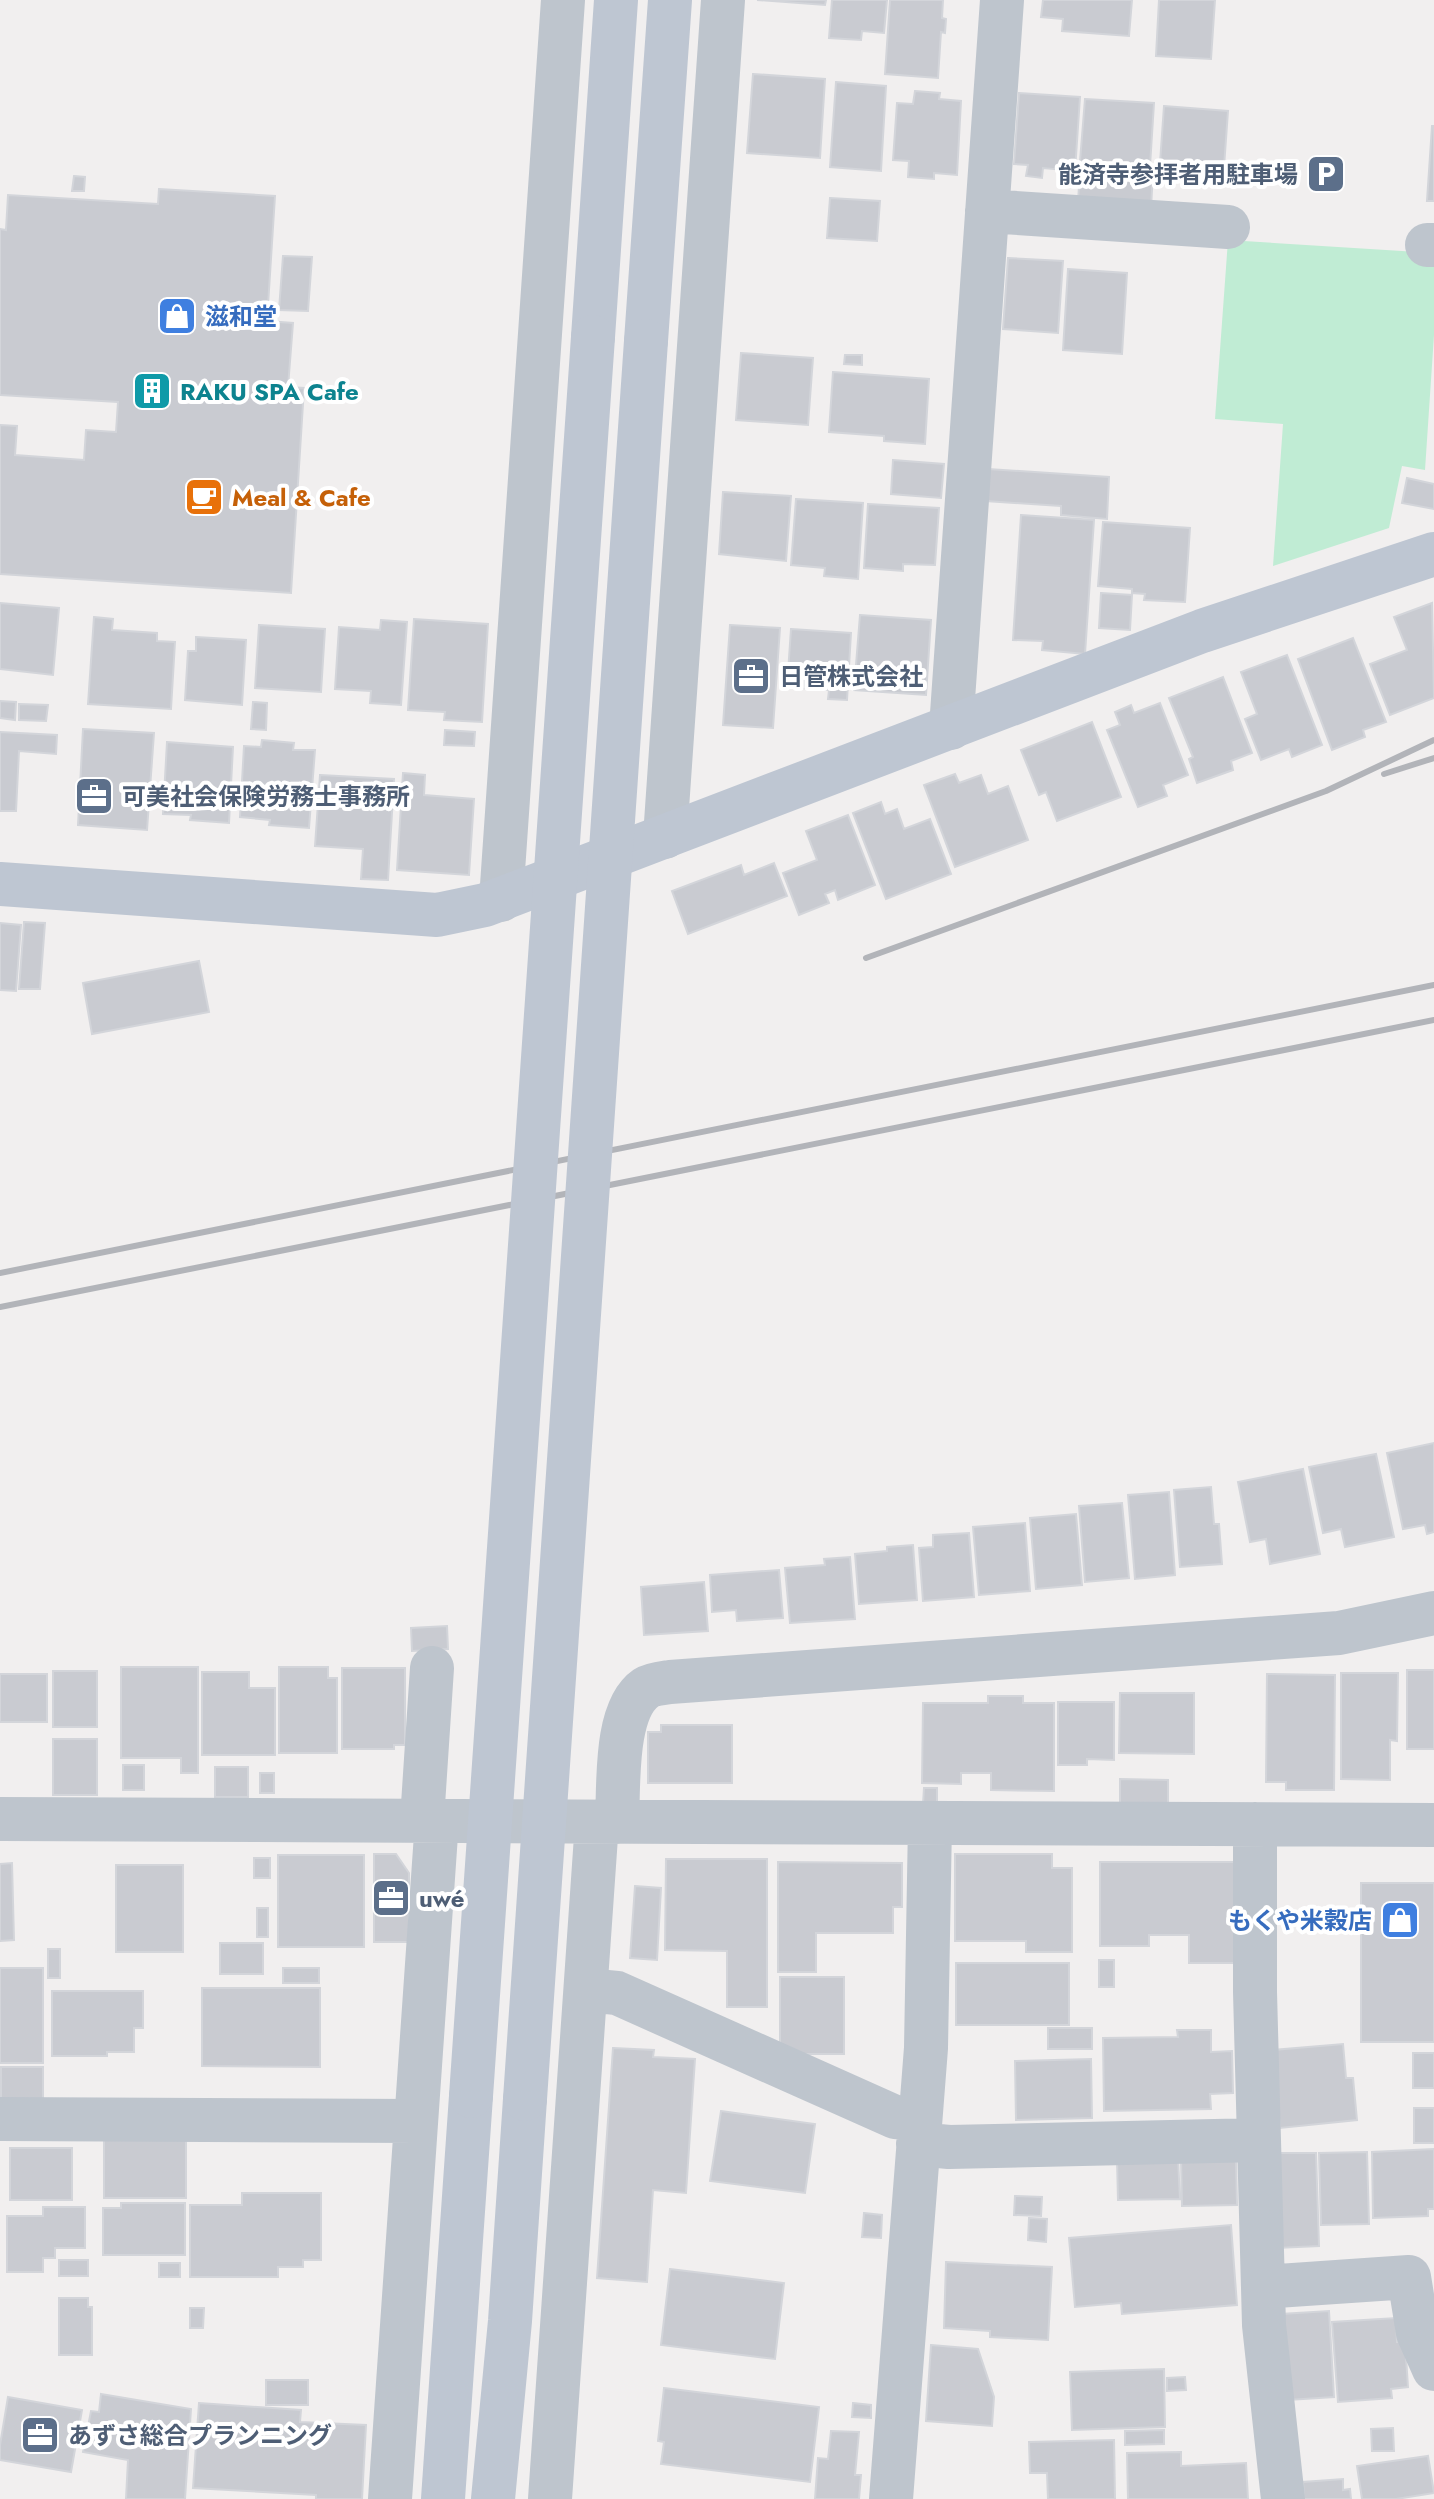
<svg xmlns="http://www.w3.org/2000/svg" width="1434" height="2499" font-family="Jost,'Noto Sans JP',sans-serif">
<style>
.green{fill:#c0ecd4}
.building{fill:#c9cbd1;stroke:#d3d5da;stroke-width:2}
.lines{fill:none;stroke-linecap:round;stroke-linejoin:round}
.street{stroke:#bec5cd;stroke-width:44}
.secondary{stroke:#bec6d2;stroke-width:44}
.rail{stroke:#b2b4b9;stroke-width:6}
.secondary-bridge{stroke:#bec6d2;stroke-width:44}
.labels{text-anchor:middle;dominant-baseline:central;stroke-width:8;stroke-linejoin:round;paint-order:stroke}
.service-label{font-size:24px;font-weight:bold;fill:#4e5e75;stroke:#fff;text-anchor:start}
.shop-label{font-size:24px;font-weight:bold;fill:#366cbe;stroke:#fff;text-anchor:start}
.culture-label{font-size:24px;font-weight:bold;fill:#0d838f;stroke:#fff;text-anchor:start}
.food-label{font-size:24px;font-weight:bold;fill:#c56008;stroke:#fff;text-anchor:start}
</style>
<rect width="100%" height="100%" fill="#f1efef"/>
<path class="green" d="M1228,240l206,13v82l-9,135 -23,-4 -13,62 -116,38 10,-142 -68,-5z"/>
<path class="building" d="M757,0h69l-1,5z
M832,0h55l-3,33 -22,-2 -1,9 -32,-2z
M890,0h53l-1,18 4,1 -1,14 -4,-1 -3,46 -53,-4z
M1043,0h89l-3,36 -67,-5 1,-12 -22,-2z
M1159,0h56l-4,59 -55,-3z
M753,74l72,5 -5,79 -73,-5z
M836,82l50,4 -5,85 -51,-4z
M915,91l25,2 -1,6 22,2 -4,74 -23,-2v6l-26,-2 1,-16 -16,-1 4,-57 16,1z
M1019,93l61,4 -5,74 -32,-3 -1,10 -16,-2 2,-11 -14,-1z
M1085,99l69,4 -4,63 -70,-5z
M1164,106l64,5 -5,70 -64,-4z
M1432,126h2v75h-7z
M1080,167l73,5 -2,36 -73,-5z
M74,176l11,1 -1,14h-12z
M159,189l116,7 -8,125 26,2 -5,64 16,1 -13,205 -291,-19v-149l17,1 -2,29 69,5 2,-30 30,2 2,-30 -118,-7v-166l6,1 2,-35 150,9z
M830,198l50,3 -3,40 -50,-3z
M283,256l29,1 -4,54 -29,-1z
M1008,258l55,3 -5,72 -55,-4z
M1068,269l59,4 -5,81 -59,-4z
M741,353l72,5 -5,67 -72,-5z
M845,355h17v10l-18,-1z
M833,372l96,7 -4,65 -41,-3v-5l-55,-4z
M893,460l51,4 -3,34 -50,-4z
M988,469l121,8 -2,42 -46,-4v-9l-75,-5z
M1407,478l27,6v25l-32,-6z
M723,492l68,4 -5,65 -67,-7z
M796,499l67,4 -5,76 -34,-3 1,-8 -34,-3z
M868,504l71,4 -4,57 -32,-1v7l-39,-3z
M1021,515l73,5 -9,134 -43,-4 1,-9 -30,-1z
M1103,522l87,6 -5,74 -41,-2 1,-6 -13,-1v-4l-34,-3z
M1101,593l31,2 -2,35 -31,-2z
M0,603l59,5 -6,67 -53,-6z
M1432,603l2,95 -44,17 -20,-51 37,-14 -13,-33z
M860,615l71,5 -5,75 -72,-5z
M94,617l19,2 -1,11 45,3v8l18,1 -4,67 -83,-5z
M414,619l74,5 -6,98 -38,-2 1,-8 -37,-2z
M381,620l26,2 -6,83 -31,-2 1,-12 -36,-2 4,-62 41,3z
M259,625l66,4 -4,63 -66,-4z
M730,625l50,3 -7,100 -50,-3z
M791,629l60,4 -4,67 -19,-1 1,-9 -42,-3z
M196,637l50,3 -4,65 -57,-5 3,-49h8z
M1353,638l33,84 -23,8 2,7 -33,13 -34,-91z
M1287,655l35,90 -30,12 -3,-8 -28,11 -16,-41 12,-5 -16,-42z
M1223,677l29,76 -21,8 2,9 -36,13 -8,-24 4,-2 -24,-59z
M0,701l16,1 -1,18 -15,-2z
M253,702l14,1 -1,27 -15,-1z
M1160,703l28,72 -25,10 4,11 -29,11 -31,-77 13,-5 -5,-13 16,-7 3,8z
M19,704l29,1 -2,16 -27,-1z
M1092,722l29,75 -64,24 -11,-29 -7,3 -18,-45z
M83,729l71,4 -7,97 -69,-5z
M445,730l30,2 -1,14 -30,-1z
M0,732l57,3 -1,19 -37,-3 -3,60h-16z
M262,740l32,3 -1,7h22l-6,78 -40,-3 1,-5 -30,-3 4,-71 17,1z
M167,742l66,5 -4,76 -39,-3 1,-5 -28,-1z
M403,773l22,2 -1,20 50,4 -5,76 -72,-5z
M955,774l4,9 22,-8 7,19 20,-8 20,54 -73,27 -31,-82z
M320,775l74,4 -6,101 -27,-1 2,-30 -48,-3z
M881,802l4,12 12,-5 7,20 26,-10 21,55 -65,25 -33,-86z
M848,815l27,70 -37,15 -3,-10 -10,4 4,9 -30,12 -16,-42 34,-13 -11,-29z
M774,863l13,33 -99,38 -16,-43 69,-26 3,10z
M24,922l21,1 -5,66h-21z
M0,923l21,2 -5,66 -16,-1z
M199,961l10,51 -117,22 -9,-51z
M1434,1443v89l-7,2 -2,-9 -22,4 -16,-76z
M1376,1454l18,83 -49,10 -4,-18 -18,4 -14,-66z
M1303,1469l17,85 -50,10 -4,-25 -16,3 -12,-60z
M1211,1487l3,37h5l3,40 -42,3 -6,-77z
M1169,1492l6,83 -40,4 -7,-84z
M1122,1503l7,75 -44,4 -6,-76z
M1076,1514l6,71 -46,4 -6,-71z
M1025,1523l5,68 -51,4 -6,-68z
M969,1533l5,64 -51,4 -4,-53 14,-1v-12z
M913,1545l4,55 -58,4 -4,-50 32,-3v-4z
M850,1557l5,62 -65,4 -5,-55 40,-3 -1,-6z
M779,1570l4,48 -46,3 -1,-11 -24,2 -2,-37z
M704,1582l4,49 -64,4 -3,-48z
M447,1626l1,23 -36,2 -1,-23z
M121,1667h77v106h-17v-15h-60z
M279,1667h49v11h9v75h-58z
M342,1668h63v77h-11v4h-52z
M1407,1670h27v79h-27z
M53,1671h44v56h-44z
M202,1672h47v16h26v67h-73z
M1341,1673h57l-1,68 -7,-1v40l-49,-1z
M0,1674h47v48h-47z
M1267,1674l68,1 -1,115h-48v-8h-20z
M1120,1693h74v61l-75,-1z
M988,1696h35v7h31v88l-63,-1v-17h-30v11l-39,-1 1,-80h65z
M1058,1702h56v58l-27,-1v6h-29z
M661,1725h71v58h-84v-51h13z
M53,1739h44v56h-44z
M123,1765h21v25h-21z
M215,1767h33v30h-33z
M260,1773h14v20h-14z
M1120,1779l48,1v25h-48z
M924,1788h13v16h-14z
M374,1854h22l13,19v69h-35z
M955,1854h97v14h20v84h-46v-11h-71z
M278,1855h86v92h-86z
M254,1858h16v20h-16z
M666,1859h101v148h-40v-56l-62,-1z
M778,1862l124,1v44h-9v26h-77v39h-38z
M1100,1862h138l-1,101h-48v-28h-40v11h-49z
M12,1863l2,77 -14,1v-77z
M116,1865h67v87h-67z
M1361,1883h73v159h-73z
M635,1886l26,2 -4,72 -27,-2z
M257,1908h11v29h-11z
M220,1943h43v31h-43z
M48,1949h12v29h-12z
M1099,1960h15v27h-15z
M956,1963h113v62h-113z
M0,1968h43v95h-43z
M283,1968h36v15h-36z
M780,1977h64v77h-64z
M202,1988h118v79l-118,-1z
M52,1991h91v37h-9v24h-27v4h-55z
M1048,2028h44v21h-44z
M1177,2030h34v22l21,-1 1,42 -23,1 1,15 -107,2 -1,-73 75,-1z
M1343,2044l3,34h7l4,42 -77,8 -7,-78z
M613,2048l41,2 -1,7 42,2 -9,134 -33,-3 -6,92 -50,-4z
M1413,2053h21v35h-21z
M1091,2059l1,59 -76,2 -1,-59z
M1,2067h42v41h-42z
M1414,2108h20v35h-20z
M721,2111l94,13 -10,69 -95,-12z
M104,2140h82v58h-82z
M10,2148h62v52h-62z
M1434,2149v60h-6v7l-55,2 -1,-66z
M1367,2152l2,72 -48,1 -2,-72z
M1273,2153h43l3,93 -43,2z
M1236,2157l1,48 -55,1 -1,-48z
M1178,2158l2,41 -62,1 -1,-41z
M242,2193h79v67h-18v7h-25v10h-88v-72h52z
M1015,2196l27,1 -1,19 -27,-1z
M121,2203h64v52h-82v-47h18z
M43,2207h42v41h-30v10h-12v14h-36v-56h36z
M864,2213l18,2 -1,23 -19,-1z
M1029,2218l18,1 -1,23 -18,-2z
M1231,2225l6,80 -115,9 -1,-11 -46,4 -6,-69z
M59,2260h29v16h-29z
M946,2262l106,5 -4,73 -58,-3v-6l-46,-3z
M159,2263h21v14h-21z
M670,2269l114,14 -9,76 -114,-14z
M59,2298h29v9h4v48h-33z
M190,2308h14l-1,20h-13z
M1329,2311l5,86 -46,3 -7,-86z
M1396,2318l1,24h8l3,45 -17,2 1,9 -54,4 -6,-80z
M931,2345l47,4 16,48 -2,29 -66,-5z
M1164,2369l1,58 -93,3 -2,-58z
M1185,2377l1,13 -19,1v-13z
M266,2380h42v25h-42z
M664,2388l155,19 -9,75 -149,-18 3,-22 -6,-1z
M101,2394l90,15 -6,90h-59l2,-39 -45,-8 8,-41 8,1z
M8,2397l74,13 -11,62 -71,-12v-15z
M199,2403l102,7 -1,12 66,3 -4,74h-46v-4l-123,-7z
M853,2403l18,2v13l-19,-1z
M1393,2428l1,23h-22l-1,-22z
M1164,2430v14l-39,1v-14z
M831,2431l28,1 -4,43h6l-2,24h-44l3,-41 10,1z
M1114,2440l1,59h-67l-1,-26h-17l-1,-31z
M1181,2452v14l65,-3 2,36h-120l-1,-46z
M1428,2456l6,37 -38,6h-34l-5,-33z
M1343,2479v11l7,-1 1,10h-47l-1,-17z"/>
<g class="lines">
<path class="street" d="M987,211l241,16
M1427,245h7
M951,728l51,-728
M665,837l58,-837
M501,900l62,-900
M0,1819l1434,6
M422,1820l10,-152
M617,1822c2,-36 -3,-112 29,-134 6,-4 17,-5 24,-6l669,-49 95,-20
M1255,1824v168l9,333 19,174
M586,1990l31,3 278,124 25,2
M0,2119l416,2
M918,2144l31,3 310,-7
M1263,2287l146,-10 9,56 16,36
M390,2499l47,-679
M550,2499l47,-677
M891,2499l35,-451 4,-225"/>
<path class="secondary" d="M593,337l23,-337
M646,341l24,-341
M0,884l437,31 48,-10 717,-274 232,-77
M443,2499l28,-403
M493,2499l17,-178 15,-222"/>
<path class="rail" d="M1384,774l50,-16
M866,958l460,-167 108,-51
M0,1273l1434,-288
M0,1307l1434,-287"/>
<path class="secondary-bridge" d="M471,2096l122,-1759
M525,2099l121,-1758"/>
</g>
<defs>
<symbol id="parking-square" viewBox="-11 -11 22 22"><rect x="-9" y="-9" width="18" height="18" rx="4" fill="#5c6f8a" stroke="#fff"/><path d="M-3.5-5.5H1a3.5 3.5 0 0 1 0 7H-1V5.5H-3.5ZM-1-3.4V-.6H.8a1.4 1.4 0 0 0 0-2.8Z" fill="#fff"/></symbol>
<symbol id="shop-square" viewBox="-11 -11 22 22"><rect x="-9" y="-9" width="18" height="18" rx="4" fill="#3f7fe0" stroke="#fff"/><path d="M-5-2.5h2.3a2.7 3.5 0 0 1 5.4 0H5L5.5 6h-11ZM-1.5-2.5h3a1.5 2.3 0 0 0-3 0Z" fill="#fff"/></symbol>
<symbol id="building-square" viewBox="-11 -11 22 22"><rect x="-9" y="-9" width="18" height="18" rx="4" fill="#0f9aa8" stroke="#fff"/><path d="M-4-6H4V6H1V3H-1V6H-4ZM-2.5-4.3h1.7v1.8h-1.7ZM.8-4.3h1.7v1.8H.8ZM-2.5-1h1.7V.8h-1.7ZM.8-1h1.7V.8H.8Z" fill="#fff"/></symbol>
<symbol id="cafe-square" viewBox="-11 -11 22 22"><rect x="-9" y="-9" width="18" height="18" rx="4" fill="#e8710a" stroke="#fff"/><path d="M-5.5-4.5H6V0H3Q3 3.5 0 3.5H-2.5Q-5.5 3.5-5.5 0ZM3-3.2v2h1.7v-2ZM-6 4.5H4V6H-6Z" fill="#fff"/></symbol>
<symbol id="office-square" viewBox="-11 -11 22 22"><rect x="-9" y="-9" width="18" height="18" rx="4" fill="#5c6f8a" stroke="#fff"/><path d="M-6-3h4V-5.5h4V-3h4V5H-6ZM-1-4.5V-3h2v-1.5ZM-6 0V1H6V0Z" fill="#fff"/></symbol>
</defs>
<g fill-rule="evenodd">
<use href="#parking-square" x="1304" y="152" width="44" height="44"/>
<use href="#shop-square" x="155" y="294" width="44" height="44"/>
<use href="#building-square" x="130" y="369" width="44" height="44"/>
<use href="#cafe-square" x="182" y="475" width="44" height="44"/>
<use href="#office-square" x="729" y="654" width="44" height="44"/>
<use href="#office-square" x="72" y="774" width="44" height="44"/>
<use href="#office-square" x="369" y="1876" width="44" height="44"/>
<use href="#shop-square" x="1378" y="1898" width="44" height="44"/>
<use href="#office-square" x="18" y="2413" width="44" height="44"/>
</g>
<g class="labels">
<g class="service-label">
<text x="1298" y="174" text-anchor="end">能済寺参拝者用駐車場</text>
<text x="779" y="676">日管株式会社</text>
<text x="122" y="796">可美社会保険労務士事務所</text>
<text x="419" y="1898">uwé</text>
<text x="68" y="2435">あずさ総合プランニング</text>
</g>
<g class="shop-label">
<text x="205" y="316">滋和堂</text>
<text x="1372" y="1920" text-anchor="end">もくや米穀店</text>
</g>
<g class="culture-label">
<text x="180" y="391">RAKU SPA Cafe</text>
</g>
<g class="food-label">
<text x="232" y="497">Meal &amp; Cafe</text>
</g>
</g>
</svg>
